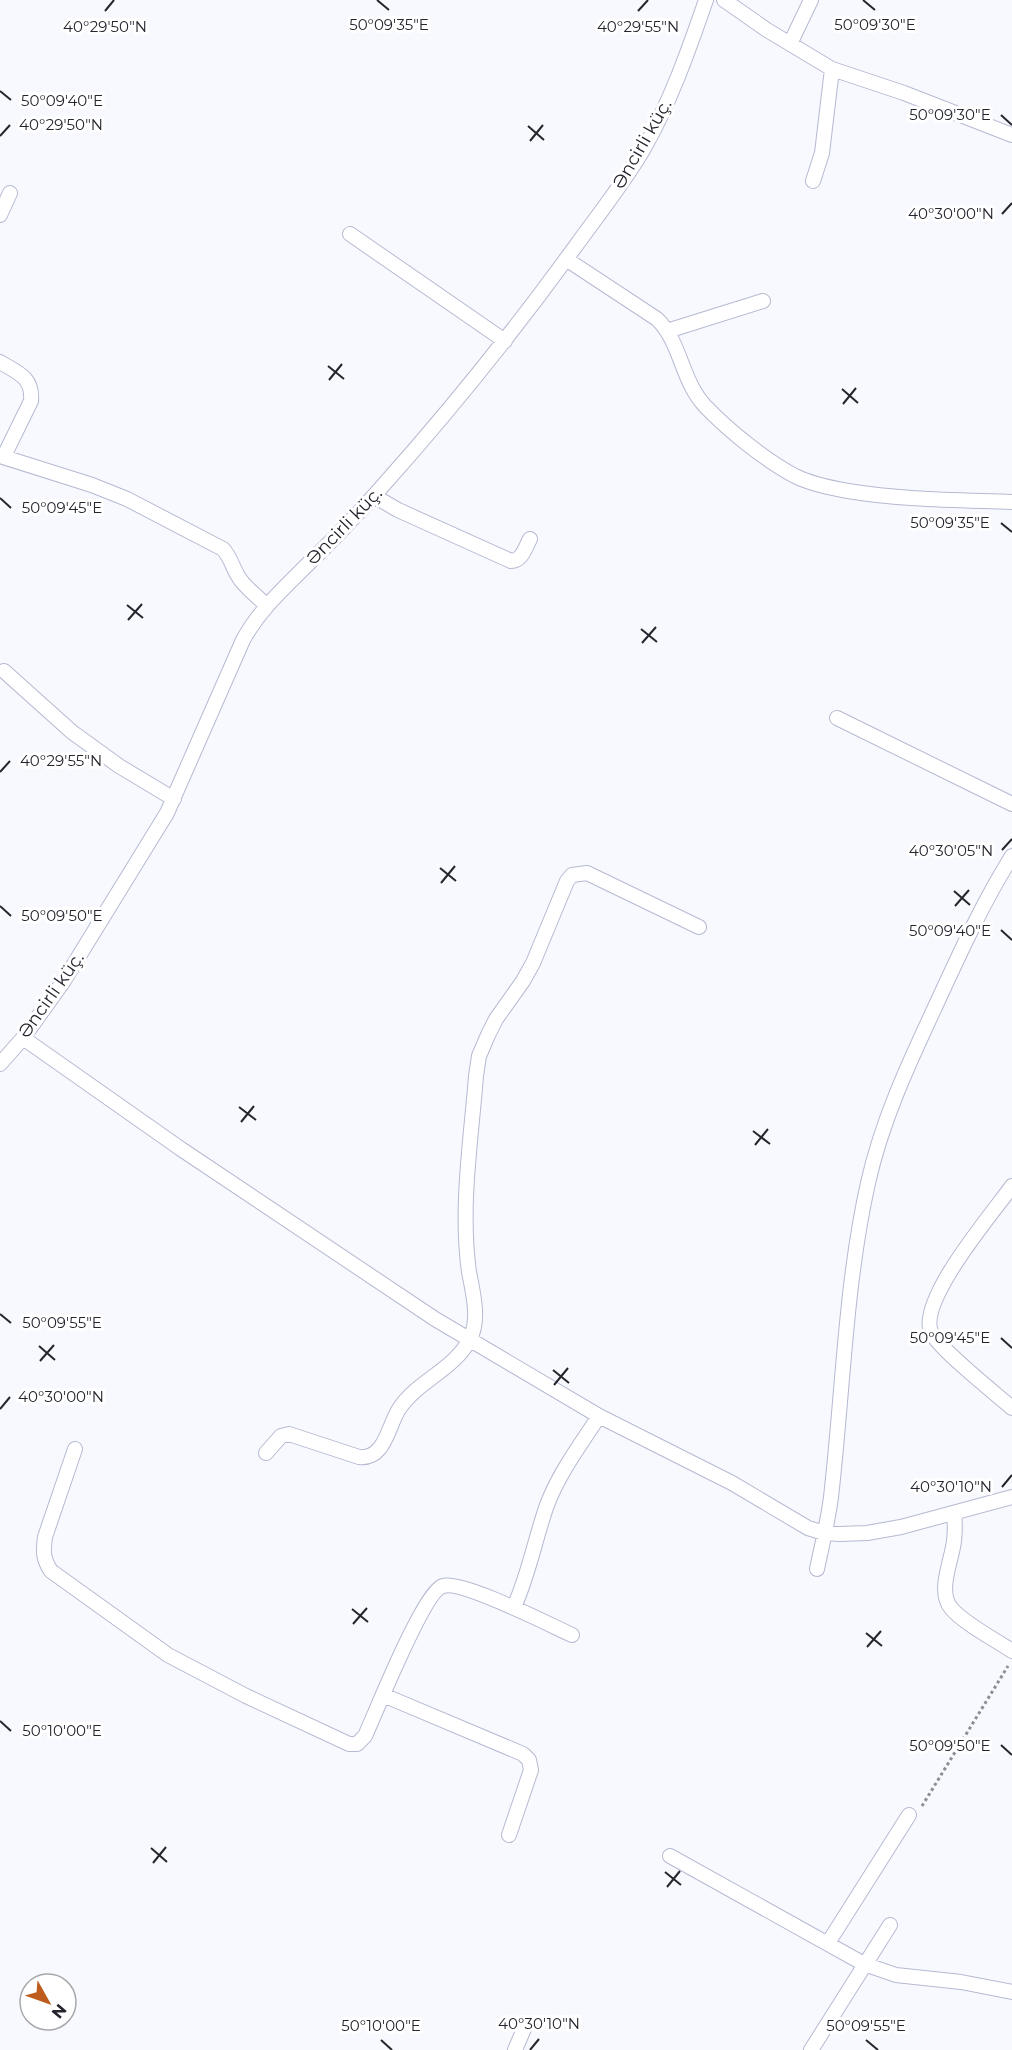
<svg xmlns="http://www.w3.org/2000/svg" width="1012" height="2050" font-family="Montserrat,sans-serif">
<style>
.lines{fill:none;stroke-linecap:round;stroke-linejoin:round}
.street-casing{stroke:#b6b9d2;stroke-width:16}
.path{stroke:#8d8e95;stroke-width:3;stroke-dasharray:3 3;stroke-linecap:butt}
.street{stroke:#fff;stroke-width:14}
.ticks{fill:none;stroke:#24252f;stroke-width:2}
.labels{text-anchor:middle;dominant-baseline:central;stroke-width:6;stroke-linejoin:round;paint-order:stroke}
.street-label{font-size:18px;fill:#24252f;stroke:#fff}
.ticks-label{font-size:15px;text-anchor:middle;fill:#24252f;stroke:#fff;stroke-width:6;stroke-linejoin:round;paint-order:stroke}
</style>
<rect width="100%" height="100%" fill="#f8f9fe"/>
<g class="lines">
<defs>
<path id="street" d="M724,0l43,30 65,39 72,24 108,42
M790,44l21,-44
M813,181l9,-28 10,-84
M0,215l10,-22
M350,234l155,107
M566,259l91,60c24,23 24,61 48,87 24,25 60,54 90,70 16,8 36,12 53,15 54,9 109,9 164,11
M667,331l96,-30
M0,362c18,11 33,15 31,39l-27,55
M0,456l92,29 35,14 96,50c8,9 9,17 15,27 6,11 19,20 28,29
M374,496l24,14 113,51c11,0 14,-13 19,-22
M4,671l68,61 47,34 55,33
M837,718l175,86
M23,1038l158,111 254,170 164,97 133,67 76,45 16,5 16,1 27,-1 34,-6 111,-30
M0,1064l23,-26 40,-56 104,-169 76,-173c17,-31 42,-53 67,-78 24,-23 47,-47 69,-72 70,-78 135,-159 196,-243 23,-32 48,-63 68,-97 27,-47 45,-98 63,-150
M1012,1186c-20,28 -94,114 -81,146 8,17 64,61 81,76
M75,1449l-30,88c-2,14 -2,22 6,34l117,84 78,41 103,48h8l8,-8c11,-24 59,-145 78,-150 19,-6 107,39 129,49
M266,1453l15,-17 8,-2 70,23c26,3 29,-31 40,-48 18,-28 55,-39 71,-70 10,-20 3,-46 -1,-67 -9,-65 2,-131 7,-196l3,-20 9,-21 8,-16 27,-38 10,-18 34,-82 5,-6 15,-2 112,54
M954,1513c1,9 1,19 0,28 -2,19 -17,50 -3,67 12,15 45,32 61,43
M817,1569c5,-24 11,-48 14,-72 12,-104 14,-211 37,-314 14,-63 41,-120 68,-178 23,-50 46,-101 76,-149
M514,1607c15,-33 21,-68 33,-102 12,-32 34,-61 52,-89
M383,1695l140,59 6,6 2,10 -22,65
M670,1856l194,108 32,11 65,7 51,10
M828,1943l81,-128
M515,2050l11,-26
M811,2050l79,-125"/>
</defs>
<use href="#street" class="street-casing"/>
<path class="path" d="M922,1806l86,-140"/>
<use href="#street" class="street"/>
</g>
<path class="ticks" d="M377,0l12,10M863,0l12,10M105,11l9,-11M638,11l10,-11M0,91l11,9M1001,115l11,10M528,126l16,14M0,136l10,-11M530,141l13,-16M1002,214l10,-11M328,366l16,13M329,380l13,-16M842,389l16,14M843,404l13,-16M0,498l11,10M1001,523l11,9M127,605l16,13M128,620l14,-16M641,629l16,13M642,643l14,-16M0,772l10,-11M1002,850l10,-11M440,868l16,13M441,883l14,-17M954,891l16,14M0,906l11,10M955,906l14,-16M1001,930l11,10M239,1107l17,13M241,1122l13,-16M753,1131l17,13M755,1145l13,-16M0,1314l11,9M1001,1338l11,10M39,1346l16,14M40,1361l14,-16M553,1370l16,13M554,1385l14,-17M0,1409l10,-12M1002,1487l10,-12M352,1609l16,13M353,1624l14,-16M866,1633l16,13M867,1647l14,-16M0,1721l11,10M1001,1745l11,10M151,1848l16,14M153,1863l13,-16M665,1872l16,13M667,1887l13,-16M381,2040l11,10M866,2040l12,10M530,2050l9,-11"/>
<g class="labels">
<g class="street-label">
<text transform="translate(642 144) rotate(-60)">Əncirli küç.</text>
<text transform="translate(344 526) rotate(-46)">Əncirli küç.</text>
<text transform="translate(51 995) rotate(-55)">Əncirli küç.</text>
</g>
</g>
<g class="ticks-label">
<text x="875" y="30">50°09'30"E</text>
<text x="389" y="30">50°09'35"E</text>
<text x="105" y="32">40°29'50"N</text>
<text x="638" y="32">40°29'55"N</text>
<text x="62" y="106">50°09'40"E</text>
<text x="950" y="120">50°09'30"E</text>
<text x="61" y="130">40°29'50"N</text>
<text x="951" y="219">40°30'00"N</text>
<text x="62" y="513">50°09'45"E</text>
<text x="950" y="528">50°09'35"E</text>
<text x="61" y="766">40°29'55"N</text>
<text x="951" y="856">40°30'05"N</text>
<text x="62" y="921">50°09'50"E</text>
<text x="950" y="936">50°09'40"E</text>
<text x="62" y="1328">50°09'55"E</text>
<text x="950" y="1343">50°09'45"E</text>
<text x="61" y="1402">40°30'00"N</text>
<text x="951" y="1492">40°30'10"N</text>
<text x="62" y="1736">50°10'00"E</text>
<text x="950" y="1751">50°09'50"E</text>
<text x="539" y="2029">40°30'10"N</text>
<text x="381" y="2031">50°10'00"E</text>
<text x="866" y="2031">50°09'55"E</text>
</g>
<g transform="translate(48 2002) rotate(130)"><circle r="28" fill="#ffffff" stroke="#a7a8ac" stroke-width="1.5"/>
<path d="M0-4.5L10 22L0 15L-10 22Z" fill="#bd5c1c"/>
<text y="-9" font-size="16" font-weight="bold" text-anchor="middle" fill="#24252f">N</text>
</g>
</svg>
